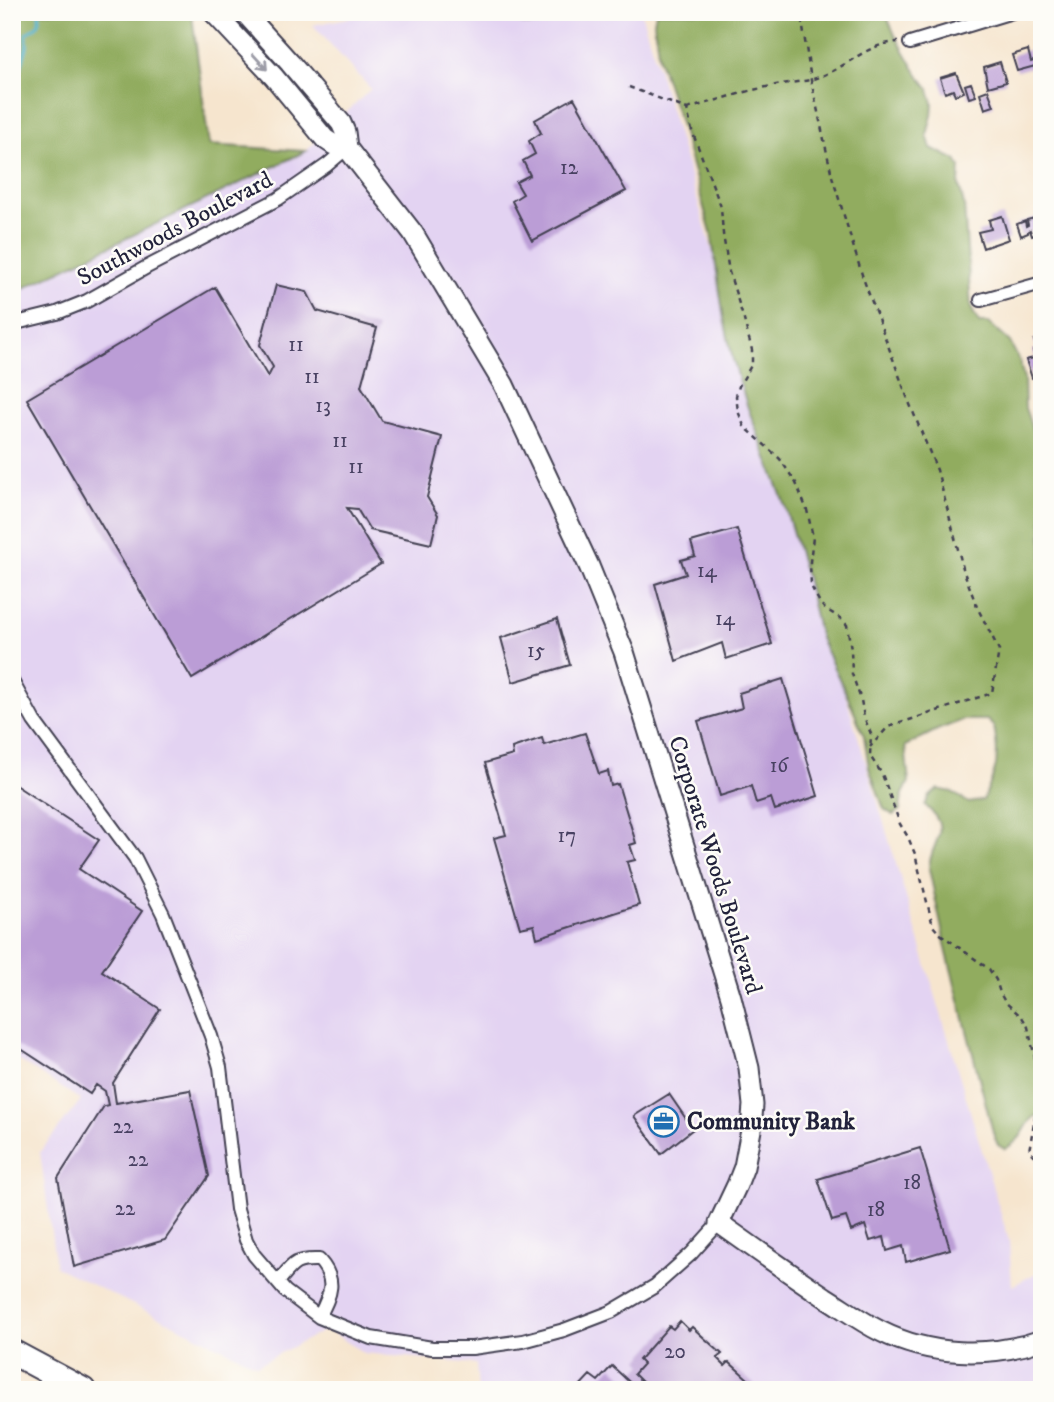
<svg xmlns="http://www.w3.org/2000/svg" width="1054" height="1402" font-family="'IM FELL DW Pica',serif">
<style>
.built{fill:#e3d3f2}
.forest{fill:#91ac5e;stroke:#5a674c;stroke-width:2}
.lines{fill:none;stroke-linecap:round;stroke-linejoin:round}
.stream{stroke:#49adc8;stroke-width:3.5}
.building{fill:#bb9dd6}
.street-casing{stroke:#423f51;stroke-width:16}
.secondary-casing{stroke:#423f51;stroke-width:23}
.highway-casing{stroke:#423f51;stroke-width:28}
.path{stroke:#423f51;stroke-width:2.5;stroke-dasharray:5 5;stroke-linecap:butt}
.street{stroke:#fff;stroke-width:12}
.secondary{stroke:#fff;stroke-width:19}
.highway{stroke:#fff;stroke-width:24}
.oneway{stroke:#9c9ca7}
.labels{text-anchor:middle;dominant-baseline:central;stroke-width:5;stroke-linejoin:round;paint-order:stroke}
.number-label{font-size:21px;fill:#484162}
.street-label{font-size:24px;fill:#22223b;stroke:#fdfcf7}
.poi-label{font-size:24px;font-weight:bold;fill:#22223b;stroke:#fdfcf7;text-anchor:start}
</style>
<rect width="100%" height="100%" fill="#fdfcf7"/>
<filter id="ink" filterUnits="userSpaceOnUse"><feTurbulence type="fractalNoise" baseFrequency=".0143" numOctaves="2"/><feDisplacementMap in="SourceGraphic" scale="14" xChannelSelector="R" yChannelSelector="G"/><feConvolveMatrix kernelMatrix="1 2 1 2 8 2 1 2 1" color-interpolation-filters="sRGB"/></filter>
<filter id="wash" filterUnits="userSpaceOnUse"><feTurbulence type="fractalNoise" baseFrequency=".00686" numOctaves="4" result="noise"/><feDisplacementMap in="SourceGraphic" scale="28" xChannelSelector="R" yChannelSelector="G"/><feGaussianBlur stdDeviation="1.57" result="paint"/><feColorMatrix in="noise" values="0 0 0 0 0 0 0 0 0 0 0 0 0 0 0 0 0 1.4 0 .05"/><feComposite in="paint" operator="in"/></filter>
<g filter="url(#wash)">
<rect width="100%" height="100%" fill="#f6e5ce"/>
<path class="built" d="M364,12h128l5,9 48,-9h96l368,1229 3,45 30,-16v120h-564l-2,-26 -112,-11 -37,-24 -70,36 -201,-98 -16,-115 41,-52 -69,-44v-762l294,-143 65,-62 -58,-64 50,-10z"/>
<path class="forest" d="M12,12h176l4,3 17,130 97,6 -294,143z
M503,12h68c-13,8 -34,16 -49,11 -6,-2 -14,-7 -19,-11z
M656,12h229l10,23 22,38 12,16 4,14 -1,12 -5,20 4,13 25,12 4,7 -1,18 5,20 7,103 8,15h10l21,19 10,20 4,17 1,29 17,50v662l-5,-5c-10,6 -11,15 -18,23 -3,4 -9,8 -14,11l-7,-4 -4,-9 -47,-183 -18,-84c1,-30 26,-37 -4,-64l4,-8 9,-8 14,3 17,11 14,-3c14,-29 17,-41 11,-73l-7,-7h-24l-26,10 -32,16 4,36 -7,14 -2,14 -7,5 -9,-6 -15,-41 -5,-32 -14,-34 -30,-64 -14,-61 -23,-77 -35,-92 -15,-48 -9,-41 -13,-86 -31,-110 -21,-63 -5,-38z"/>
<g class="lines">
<path class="stream" d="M12,90l3,-4 12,-40 -1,-12c10,-8 15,-6 13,-22"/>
</g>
<g id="blocks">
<path class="building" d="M1028,50l3,12 8,-3 3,13 -5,2 -2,-8 -18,5 -5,-16z
M1000,62l6,20 -18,5 -4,-20z
M956,73l8,19 -9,3 -2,-5 -8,3 -5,-15z
M971,83l5,13 -7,2 -4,-13z
M988,90l6,16 -9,3 -5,-16z
M574,98l52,93 -94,50 -20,-40 11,-7 -7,-12 14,-7 -7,-14 12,-7 -6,-13 12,-8 -6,-13z
M1002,216l7,23 -26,9 -5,-16 13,-3 -2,-9z
M1042,216v17l-10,3 -2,-6 -2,1v2l-7,3 -4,-12 8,-3 1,5 2,-1 -1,-5z
M276,285l31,7 10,19 60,17 -16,58 21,35 60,16 -15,60 11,18 -7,29 -61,-14 -13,-21 -10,-1 34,56 -189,115 -165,-280 188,-112 53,90 5,-10 -13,-22z
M1042,338v17l-7,2 -2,-7 4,-1 -3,-9z
M1034,358l6,17 -8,3 -6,-18z
M737,529l35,115 -46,15 -4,-16 -46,18 -21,-77 31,-10 -5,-14 14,-4 -4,-14z
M557,619l13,46 -57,17 -12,-44z
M783,679l35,117 -43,14 -4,-12 -15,5 -5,-17 -31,10 -22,-75 44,-13 -3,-15z
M585,733l14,41 9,-3 3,15 7,-2 18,59 -6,2 5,15 -8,2 12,43 -102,33 -3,-13 -14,3 -26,-90 12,-3 -21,-72 28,-8 -1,-7 30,-10 2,7z
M12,783l87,57 -20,29 63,42 -40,60 58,38 -47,74 3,20 74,-13 19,86 -44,64 -91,27 -16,-89 46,-72 4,-1 -3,-14 -9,-6 -6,9 -78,-51z
M669,1094l24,35 -32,25 -27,-38z
M920,1148l30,101 -44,13 -3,-16 -16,5 -3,-14 -14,4 -5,-16 -14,6 -5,-14 -14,4 -14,-42z
M680,1321l9,9 3,-3 30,27 -5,4 8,8 4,-4 29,26 -2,2h-106l-16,-16 9,-10 -4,-4 30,-34 4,3z
M612,1366l26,24h-62l14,-15 8,6z"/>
</g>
</g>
<g filter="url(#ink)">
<use href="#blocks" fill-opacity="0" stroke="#423f51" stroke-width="2"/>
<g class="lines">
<defs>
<path id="street" d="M910,43l102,-31
M981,300l61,-17
M12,324l45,-11 30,-12 60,-34 131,-68 49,-34 20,-17
M12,681l22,40 101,137 28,56 48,122 9,31 17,142 9,31 8,15 31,36 34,26 52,21 61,10h40l51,-7 41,-11 47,-18 44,-26 36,-32 28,-31
M278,1282c15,-18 16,-23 41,-22 19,21 11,35 0,57"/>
<path id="secondary" d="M213,12l61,65 51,62 9,6 13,3
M244,12l46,51 51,60 4,9 2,16 66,85 91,152 85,181 35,86 107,345 18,71 4,37 -2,25 -7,37 -7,18 -18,38c35,25 70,50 106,74 18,11 35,24 55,34 49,25 110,27 162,9"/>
<path id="highway" d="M12,1352l71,38"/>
</defs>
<use href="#street" class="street-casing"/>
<use href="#secondary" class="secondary-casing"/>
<use href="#highway" class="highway-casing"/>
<path class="path" d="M794,12l8,9 9,59 21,96 31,102 46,124 28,68 27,102 13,35 22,43 -7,43 -104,34 -18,20
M629,87l58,22 5,22 29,76 2,27 6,38 15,48 8,30v14l-13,22 -3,10 2,15 6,15 36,33 16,24 11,27 6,27 -3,25 1,24 9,17 4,5 16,10 7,7 4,24 1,25 9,26 3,17 7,17 -1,22 12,18 18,50 8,13 7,17 18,72 6,7 50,36 7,11 4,13 5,9 17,15 6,10 7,31 3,20v22l-9,51 13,12
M687,109c28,-8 55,-17 84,-23 16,-4 33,-3 48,-9 29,-10 46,-33 79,-35"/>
<use href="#street" class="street"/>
<use href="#secondary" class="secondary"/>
<use href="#highway" class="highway"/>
</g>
<defs><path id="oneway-shaft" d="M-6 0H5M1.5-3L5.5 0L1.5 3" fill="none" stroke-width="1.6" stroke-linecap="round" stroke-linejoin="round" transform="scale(1.75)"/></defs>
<use class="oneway" href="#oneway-shaft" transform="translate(260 62) rotate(48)"/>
</g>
<defs>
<symbol id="office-ring" viewBox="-11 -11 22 22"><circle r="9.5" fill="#fdfcf7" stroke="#1f6fb2" stroke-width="1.5"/><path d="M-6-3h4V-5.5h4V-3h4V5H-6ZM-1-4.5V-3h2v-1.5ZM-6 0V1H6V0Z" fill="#1f6fb2"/></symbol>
</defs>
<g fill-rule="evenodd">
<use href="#office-ring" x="646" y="1104" width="35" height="35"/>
</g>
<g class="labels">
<g class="number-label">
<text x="569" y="168">12</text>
<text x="296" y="345">11</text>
<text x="312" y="377">11</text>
<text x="323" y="406">13</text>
<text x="340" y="441">11</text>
<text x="356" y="467">11</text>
<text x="707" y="571">14</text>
<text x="725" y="619">14</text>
<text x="536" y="651">15</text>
<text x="779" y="766">16</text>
<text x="567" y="836">17</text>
<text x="123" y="1127">22</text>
<text x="138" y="1160">22</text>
<text x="912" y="1183">18</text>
<text x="125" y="1209">22</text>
<text x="876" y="1210">18</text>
<text x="675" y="1352">20</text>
</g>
<g class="street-label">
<text transform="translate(175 229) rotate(-28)">Southwoods Boulevard</text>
<text transform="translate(715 865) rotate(73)">Corporate Woods Boulevard</text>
</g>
<g class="poi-label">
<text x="687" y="1122">Community Bank</text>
</g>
</g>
<rect width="1054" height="1402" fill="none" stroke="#fdfcf7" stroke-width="42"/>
</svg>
